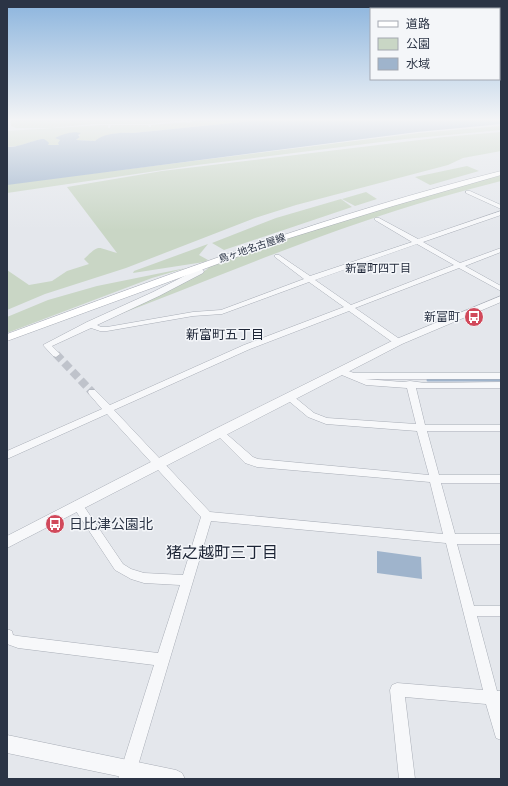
<svg xmlns="http://www.w3.org/2000/svg" width="508" height="786" font-family="Figtree,'Noto Sans JP',sans-serif">
<style>
.green{fill:#c9d6c5}
.water{fill:#9fb4cc}
.lines{fill:none;stroke-linecap:round;stroke-linejoin:round}
.stream{stroke:#9fb4cc;stroke-width:3}
.minor-tunnel{stroke:#bfc3cb;stroke-width:8;stroke-dasharray:8 4;stroke-linecap:butt}
.minor-casing{stroke:#a9aeb7;stroke-width:1}
.tertiary-casing{stroke:#a9aeb7;stroke-width:1}
.secondary-casing{stroke:#a9aeb7;stroke-width:1}
.minor{fill:#f7f8fa;fill-rule:evenodd}
.tertiary{fill:#f7f8fa;fill-rule:evenodd}
.secondary{fill:#fff;fill-rule:evenodd}
.labels{text-anchor:middle;dominant-baseline:central;stroke-width:3;stroke-linejoin:round;paint-order:stroke}
.far-street-label{font-size:10px;fill:#2b3445;stroke:#f4f6f9}
.far-neighbourhood-label{font-size:11px;fill:#1d2536;stroke:#f4f6f9}
.poi-label{font-size:12px;fill:#2b3445;stroke:#f4f6f9;text-anchor:end}
.neighbourhood-label{font-size:13px;fill:#1d2536;stroke:#f4f6f9}
.near-poi-label{font-size:14px;fill:#2b3445;stroke:#f4f6f9;text-anchor:start}
.near-neighbourhood-label{font-size:16px;fill:#1d2536;stroke:#f4f6f9}
</style>
<rect width="100%" height="100%" fill="#e4e7ec"/>
<path class="green" d="M11,120h176l-38,4h-56l-42,4h-35l-5,-2z
M200,120h62l-129,13c-13,-1 -27,1 -38,8l-19,-1 4,-3 -1,-3 -23,4 4,2v5h-12l-7,-6 -23,7 -11,1v-16l95,-6h6v3h2l1,-3h37l1,2h2v-2l34,-3 5,1 -1,-1z
M501,126v4l-96,9 -208,26 -190,28v-9l412,-51z
M501,132v19l-38,7 -15,7 -152,40 -41,13 -129,50 -81,26 -38,16v-40l22,15 23,-4 15,-10 22,-7 -5,-5c17,-16 12,-11 33,-6l-50,-66 95,-16 282,-34z
M467,166l12,5 -49,14 -15,-8z
M501,175v6c-46,12 -91,24 -136,40 -89,30 -175,67 -263,100l104,-51 5,-5c95,-35 192,-63 290,-90z
M366,192l11,7 -22,7 -13,-7z
M341,199l11,8 -128,43 -12,-7 64,-25z
M208,244l-9,11 9,5 -4,2 -71,11 1,-2z
M186,268l-34,10 -145,55v-16l41,-17 49,-14z"/>
<path class="water" d="M262,120h239v4l-84,8 -410,53v-38c11,1 31,-9 37,-8 2,1 4,3 5,4l-1,2h11l-1,-2 2,-3 -5,-2c8,-4 17,-7 26,-5l-3,2 2,2 -4,3 19,1c9,-8 26,-9 38,-8z
M377,551l44,6 1,22 -45,-6z"/>
<g class="lines">
<path class="stream" d="M428,380h73"/>
<path class="minor-tunnel" d="M56,354l36,38"/>
<defs>
<path id="minor" d="M466,191h4l31,14v4l-35,-16z
M501,211v4l-78,27 37,21 41,-15v4l-36,14 36,20v5l-42,-23 -104,40 46,32 1,2 -1,2h-6l-46,-33 -99,38 -136,61 96,102 233,22 -13,-52 -173,-15 -12,-4 -31,-31 2,-2h6l31,27 5,2 171,16 -12,-44 -91,-7 -18,-7 -24,-20 5,-3 3,1 22,18 13,5 89,6 -9,-36 -41,-3 -29,-12 -1,-2 1,-2 3,-1 14,5h147v6h-136l38,3 7,-1 15,2 76,-1v6h-85l9,37h76v6h-74l12,44h62v8h-60l14,51h46v10h-44l17,62h27v10h-24l20,75h4v49l-5,-2 -10,-34 -81,-7 10,82h-16l-9,-89 2,-5 5,-2 86,7 -37,-147 -235,-22 -77,258h-16l36,-114 -136,-17 -11,-4v-15l5,2 1,4 5,1 140,17 22,-68 -36,-2 -13,-4 -16,-9 -43,-65 1,-3 4,-1 4,1 42,62 8,5 13,4 39,2 18,-58 -94,-103 -100,45v-8l95,-42 -13,-15 -1,-2 1,-2h6l15,15 134,-60 100,-38 -35,-25 -87,32 -29,2 -86,15h-7l-9,-3 -39,18 8,8 -4,3 -3,-1 -10,-11 44,-23 66,-30 43,-22 -3,-3 2,-1h4l5,5 -1,2 -44,23 -62,29 4,2h6l86,-15 28,-2 83,-31 -29,-22v-2h4l31,21 102,-34 -37,-22v-2h4l39,21zM417,244l37,21 -103,40 -36,-25z"/>
<path id="tertiary" d="M501,296v6l-99,42 -395,204v-12l208,-107 179,-89z
M7,735l169,35 6,3 3,6h-53l-125,-26z"/>
<path id="secondary" d="M501,171v4l-108,31 -110,34 -276,101v-7c163,-60 325,-121 494,-163z"/>
</defs>
<use href="#minor" class="minor-casing"/>
<use href="#tertiary" class="tertiary-casing"/>
<use href="#secondary" class="secondary-casing"/>
<use href="#minor" class="minor"/>
<use href="#tertiary" class="tertiary"/>
<use href="#secondary" class="secondary"/>
</g>
<linearGradient id="sky" x2="0" y2="1"><stop stop-color="#8bb4dd"/><stop offset="0.52" stop-color="#f3f4f6"/><stop offset="1" stop-color="#f3f4f6" stop-opacity="0"/></linearGradient>
<rect width="508" height="230" fill="url(#sky)"/>
<defs>
<symbol id="bus-disc" viewBox="-11 -11 22 22"><circle r="9.5" fill="#d1495b" stroke="#f4f6f9"/><path d="M-5-6H5V4H4V6H2V4H-2V6H-4V4H-5ZM-3.5-4V0h7V-4ZM-3.5 1.2v1.5H-2V1.2ZM2 1.2v1.5H3.5V1.2Z" fill="#fff"/></symbol>
</defs>
<g fill-rule="evenodd">
<use href="#bus-disc" x="463" y="306" width="22" height="22"/>
<use href="#bus-disc" x="44" y="513" width="22" height="22"/>
</g>
<g class="labels">
<g class="far-street-label">
<text transform="translate(252 248) rotate(-19)">鳥ヶ地名古屋線</text>
</g>
<g class="far-neighbourhood-label">
<text x="378" y="268">新富町四丁目</text>
</g>
<g class="poi-label">
<text x="460" y="317">新富町</text>
</g>
<g class="neighbourhood-label">
<text x="225" y="334">新富町五丁目</text>
</g>
<g class="near-poi-label">
<text x="69" y="524">日比津公園北</text>
</g>
<g class="near-neighbourhood-label">
<text x="222" y="552">猪之越町三丁目</text>
</g>
</g>
<rect width="508" height="786" fill="none" stroke="#2b3445" stroke-width="16"/>
<rect x="370" y="8" width="130" height="72" fill="#f4f6f9" stroke="#a4a8b1"/>
<rect x="378" y="21" width="20" height="6" fill="#ffffff" stroke="#a4a8b1"/>
<text x="406" y="28" font-size="12" fill="#2b3445">道路</text>
<rect x="378" y="38" width="20" height="12" fill="#c9d6c5" stroke="#a4a8b1"/>
<text x="406" y="48" font-size="12" fill="#2b3445">公園</text>
<rect x="378" y="58" width="20" height="12" fill="#9fb4cc" stroke="#a4a8b1"/>
<text x="406" y="68" font-size="12" fill="#2b3445">水域</text>
</svg>
